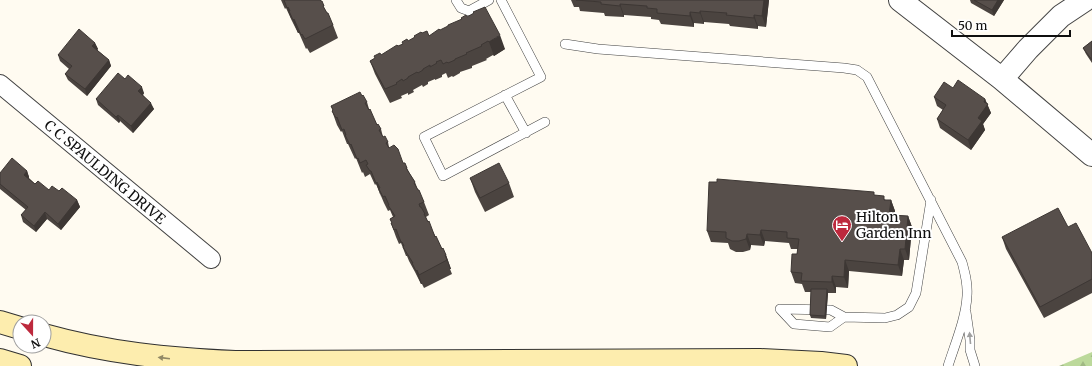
<svg xmlns="http://www.w3.org/2000/svg" width="1092" height="366" font-family="Merriweather,serif">
<style>
.forest{fill:url(#forest-firs)}
.lines{fill:none;stroke-linecap:round;stroke-linejoin:round}
.service-casing{stroke:#424242;stroke-width:10}
.minor-casing{stroke:#424242;stroke-width:20}
.tertiary-casing{stroke:#424242;stroke-width:24}
.secondary-casing{stroke:#313131;stroke-width:24}
.service{stroke:#fff;stroke-width:9}
.minor{stroke:#fff;stroke-width:18}
.tertiary{stroke:#fff;stroke-width:22}
.secondary{stroke:#fdedae;stroke-width:22}
.wall{fill:#4b4440}
.shaded-wall{fill:#3d3734}
.building{fill:#574f4b;stroke:#3d3734}
.oneway{fill:#9f9f9f}
.oneway2{fill:#928966}
.labels{text-anchor:middle;dominant-baseline:central;stroke-width:4;stroke-linejoin:round;paint-order:stroke}
.street-label{font-size:14px;fill:#0f0f0f;stroke:#fff}
.poi-label{font-size:14px;fill:#0f0f0f;stroke:#fff;text-anchor:start}
</style>
<defs>
<pattern id="forest-firs" width="22" height="20" patternUnits="userSpaceOnUse"><rect width="22" height="20" fill="#bcd99b"/><path d="M5 1l3.5 6h-7zM16 11l3.5 6h-7z" fill="#a0b984"/></pattern>
</defs>
<rect width="100%" height="100%" fill="#fffbf1"/>
<path class="forest" d="M1092,352v14h-33z"/>
<g class="lines">
<defs>
<path id="service" d="M456,0l5,8 8,3 20,-11
M501,0l40,77 -117,60 19,39 102,-54
M565,44l33,5 246,19 13,2 10,7 95,185c3,11 6,22 5,34 -1,22 -12,48 -19,70
M505,95l21,38
M780,309l14,15 36,3 14,-10 41,1 12,-3 12,-8 7,-14 15,-93
M780,309l51,1 13,7
M966,312l4,28v10l5,16"/>
<path id="minor" d="M0,84l211,175"/>
<path id="tertiary" d="M900,0l102,79 90,76
M1002,79l26,-30 33,-33 24,-16"/>
<path id="secondary" d="M0,322l20,6
M44,335c64,18 124,24 191,27l525,-2 61,3 25,3
M0,360l20,6"/>
</defs>
<use href="#service" class="service-casing"/>
<use href="#minor" class="minor-casing"/>
<use href="#tertiary" class="tertiary-casing"/>
<use href="#secondary" class="secondary-casing"/>
<use href="#service" class="service"/>
<use href="#minor" class="minor"/>
<use href="#tertiary" class="tertiary"/>
<use href="#secondary" class="secondary"/>
</g>
<path class="wall" d="M281,0h39l13,25 5,13 -28,15 -3,-5 -1,1 -7,-16h-1l-6,-12 -6,-13 -1,1z
M571,0h198l-3,27 -8,-1v3l-28,-3 -1,-2 -25,-2v2l-10,-1v4l-33,-3 -2,-4 -8,-1v-2l-27,-2v2l-19,-1 -1,-3 -24,-2 -1,-4h-5z
M970,0h34l-10,16 -23,-13z
M467,17l38,32 -11,7 -1,-1 -7,4 1,1 -15,6v2l-12,4v1l-7,4 -1,-1 -4,2 -2,-5 -4,2v2l-7,3v-1l-7,3v2l-5,3 -1,-2 -9,5 1,2 -6,3v-2l-7,3 1,2 -12,5 -15,-29 -5,-13 45,-23 7,-5 7,3z
M1092,41v22l-6,-9 -3,-6z
M95,43l3,6 -1,1 12,10 2,6 -24,30 -19,-16 -3,-6 4,-5 -9,-8 -2,-6z
M125,79l19,14 -1,2 11,14 -21,24 -13,-12 -1,2 -21,-18 -2,-6z
M953,88l32,11 6,14 -8,11 2,6 -14,20 -31,-22 -3,-9 6,-9 -6,-4 -3,-9z
M367,102l2,7 8,16 4,4 2,8 5,5 1,5 18,21 3,6 5,8 3,8 6,12 5,13 -3,2 2,5 14,27 4,6 5,14h-1l2,5 -28,14 -2,-4h-1l-6,-12 -6,-11 -2,-5h-1l-5,-13 -2,1 -3,-7 -5,-14h1l-2,-4 3,-2 -3,-7 -2,1 -4,-8 -8,-19 -1,1 -5,-11 -5,3 -2,-5 -1,1 -6,-15 -1,1 -7,-15h-1l-5,-13 -1,1 -4,-7 -5,-14h1l-2,-5z
M27,171l2,6v1l6,6 14,6 10,1 18,9 3,7 -19,23 -14,-11 -11,13 -13,-10 -2,-7 5,-5 -26,-21v-16z
M470,178l39,5 5,14 -29,15 -10,-20z
M875,195l11,5h5l4,11 -1,4 14,1 4,11 -3,33h-5l-2,16 -53,-5 -1,17 -12,-1v6h-8l-2,26 -15,-1 -1,-3 1,-23h-6l-3,-8 -7,-1 -4,-11 6,-18 1,-5h-7l-2,-6 -24,-2 -1,5 -13,-1 -1,5 -7,2h-7l-6,-3 -2,-6 -17,-1 -4,-11z
M1068,227l24,26v40l-48,25 -38,-69 -4,-12z"/>
<path class="shaded-wall" d="M764,0h5l-3,27 -4,-11z
M998,0h6l-10,16 -2,-6z
M620,4l4,11v2l-4,-11z
M288,7l3,10 -2,-6 3,10 -5,-13z
M700,11l4,11v2l-4,-11z
M690,12l4,11v4l-4,-11z
M754,15l4,11v3l-4,-11z
M294,19l5,14h-1l-5,-13z
M500,35l5,14 -11,7 -5,-14z
M95,43l3,6 -3,4 -3,-7z
M109,60l2,6 -24,30 -2,-7z
M142,87l2,6 -3,5 -3,-7z
M985,99l6,14 -8,11 2,6 -14,20 -3,-10z
M151,103l3,6 -21,24 -2,-7z
M118,115l2,6 -1,2 -3,-6z
M27,171l2,6 -2,4 -3,-6z
M377,182l5,13 -3,-6 2,8 -5,-14z
M77,200l3,7 -19,23 -3,-6z
M891,200l4,11 -2,15 -4,-11z
M45,212l2,7 -11,13 -2,-6z
M908,216l4,11 -3,33 -4,-11z
M761,230l4,11 -1,5 -4,-11z
M747,234l4,11 -1,5 -4,-11z
M900,249l4,11 -2,16 -4,-11z
M445,255h1l5,14h-1z
M845,260l4,11 -1,17 -4,-11z
M417,270l5,14h-1l-5,-13z
M832,276l4,11v6l-4,-11z
M827,289l1,4 -2,26 -1,-3z"/>
<path class="building" d="M284,0h36l1,1h1l2,5h-1l4,7h1l5,12 -28,14 -3,-5 -1,1 -7,-16 -1,1 -4,-9h1l-2,-4 -1,1z
M576,0h188l-2,16 -8,-1v3l-28,-3 1,-2 -27,-2v2l-10,-1v4l-33,-3v-4l-10,-1v-2l-27,-2v2l-19,-2v-2z
M974,0h24l-6,10z
M485,7l15,28 -11,7 -1,-1 -7,4 1,1 -16,7 1,1 -12,5v1l-7,3 -1,-1 -4,2 -2,-4 -5,2 1,1 -7,4v-2l-7,4v1l-5,3 -1,-1 -9,5v1l-5,3 -1,-2 -6,4 1,1 -12,5 -15,-28 5,-3 -1,-2 6,-3 1,2 16,-10 1,1 5,-2 -1,-2 5,-3 1,2 7,-4 -1,-1 7,-4 1,1 5,-2 2,5 10,-7 1,1 8,-4v-1l14,-6 -1,-1 5,-3 1,2 7,-4 -1,-1z
M79,29l16,14 -3,3 17,14 -24,29 -20,-15 7,-8 -14,-11z
M1092,41v19l-9,-12z
M118,73l7,6 3,-4 14,12 -4,4 13,12 -20,23 -13,-11 -2,2 -20,-18z
M958,80l27,19 -1,3 4,2 -10,14 4,3 -14,19 -31,-21 9,-14 -12,-8 10,-15 9,6z
M360,92l2,4 1,-1 4,7 -2,1 4,7 1,-1 7,16 1,-1 3,5 -2,1 4,7 2,-1 3,6 -2,1 3,5 5,-3 4,4 5,14h2l2,5h-1l9,14 -1,1 4,7h1l5,12 -5,2 1,3h1l4,7h-1l4,8 1,-1 6,16 1,-1 6,13 1,-1 3,7h-1l2,5 -28,15 -2,-5 -1,1 -4,-8h1l-10,-16 1,-1 -2,-4h-1l-5,-13 -2,1 -3,-7h1l-2,-4 5,-3 -7,-11h1l-4,-9 -2,1 -4,-8 1,-1 -3,-6 -1,1 -5,-12h-1l-4,-6 2,-1 -2,-4 -6,3 -2,-5 -1,1 -6,-15 -1,1 -5,-10h1l-2,-6 -2,1 -5,-13 -1,1 -4,-7 1,-1 -2,-4z
M12,158l15,13 -3,4 11,9 3,-3 11,9 3,-4 7,5 3,-3 15,12 -19,24 -13,-12 -11,14 -13,-11 7,-8 -28,-23v-11z
M499,163l10,20 -29,15 -10,-20z
M717,179l157,13v3l10,1v4h7l-2,15 19,1 -3,33h-5l-2,16 -53,-5 -1,17 -12,-1v6l-31,-1 1,-8 -11,-1 1,-18h5l2,-15 -12,-1v-6l-26,-2 -1,5 -13,-1 -1,5 -7,2h-7l-6,-3v-6l-19,-1 2,-49h8z
M1058,208l10,19 8,-4 16,30v26l-52,28 -38,-70z
M811,289h16l-2,27 -15,-1z"/>
<defs><path id="oneway-solid" d="M-6-.8H1V-3.2L6.5 0L1 3.2V.8H-6Z"/></defs>
<use class="oneway" href="#oneway-solid" transform="translate(970 338) rotate(-95)"/>
<use class="oneway2" href="#oneway-solid" transform="translate(164 358) rotate(-173)"/>
<defs>
<symbol id="hotel-pin" viewBox="-11 -11 22 30"><path d="M0 17L-7.5 6A9.5 9.5 0 1 1 7.5 6Z" fill="#bd293d" stroke="#fff"/><path d="M-6-4.5h1.5V1H6V5H4.5V3h-9V5H-6ZM-4 0a1.8 1.8 0 1 1 3.6 0ZM.5 0V-2.5h3Q6-2.5 6 0Z" fill="#fff"/></symbol>
</defs>
<g fill-rule="evenodd">
<use href="#hotel-pin" x="831" y="214" width="22" height="30"/>
</g>
<g class="labels">
<g class="street-label">
<text transform="translate(105 172) rotate(40)">C C SPAULDING DRIVE</text>
</g>
<g class="poi-label">
<text x="856" y="217">Hilton<tspan x="856" dy="16">Garden Inn</tspan></text>
</g>
</g>
<g transform="translate(32 334) rotate(159)"><circle r="19" fill="#ffffff" stroke="#9f9f9f"/>
<path d="M0-3L7 15L0 10L-7 15Z" fill="#bd293d"/>
<text y="-6" font-size="11" font-weight="bold" text-anchor="middle" fill="#0f0f0f">N</text>
</g>
<path d="M952 30v6h118v-6" fill="none" stroke="#0f0f0f" stroke-width="2"/>
<text x="958" y="30" font-size="12" fill="#0f0f0f" stroke="#ffffff" stroke-width="3" paint-order="stroke">50 m</text>
</svg>
